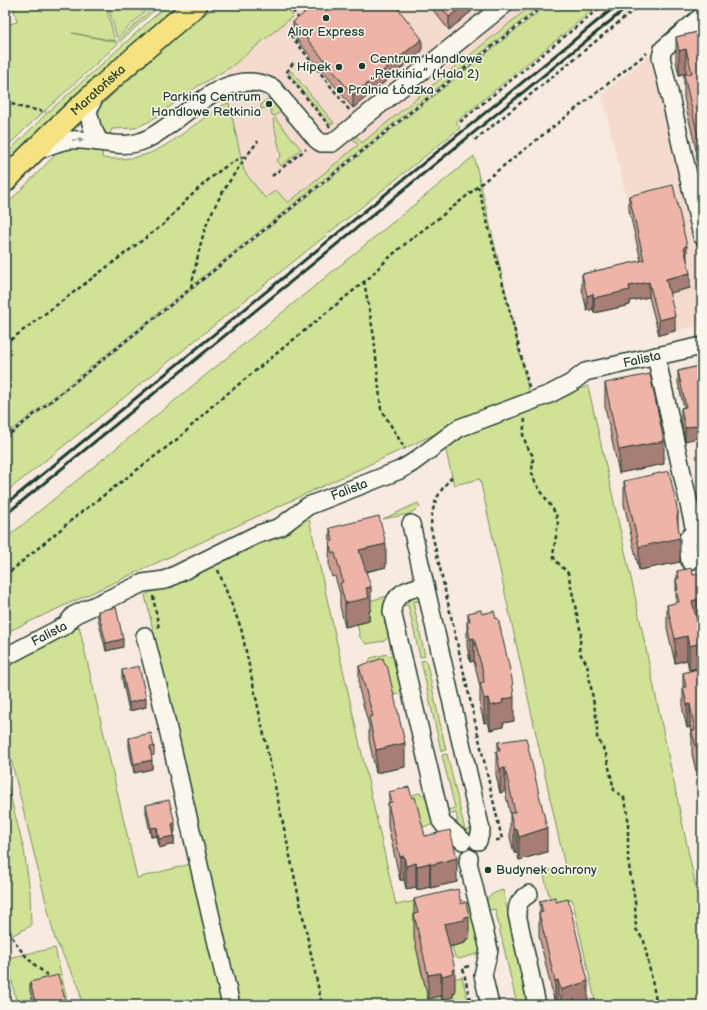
<svg xmlns="http://www.w3.org/2000/svg" width="707" height="1010" font-family="'Balsamiq Sans',sans-serif">
<style>
.built{fill:#f5dace}
.green{fill:#d0e296;stroke:#789065}
.lines{fill:none;stroke-linecap:round;stroke-linejoin:round}
.minor-casing{stroke:#1f3d34;stroke-width:20}
.major-casing{stroke:#1f3d34;stroke-width:25}
.path{stroke:#1f3d34;stroke-width:2.5;stroke-dasharray:4 3;stroke-linecap:butt}
.minor{stroke:#fbf7ec;stroke-width:17}
.major{stroke:#f5e382;stroke-width:22}
.rail{stroke:#1f3d34;stroke-width:3}
.wall{fill:#cd9b90;stroke:#1f3d34}
.shaded-wall{fill:#a77e76;stroke:#1f3d34}
.building{fill:#eeb4a8;stroke:#1f3d34}
.oneway{fill:#8d9a90}
.poi-dot{fill:#1f3d34;stroke:#fbf7ec;stroke-width:1.5}
.labels{text-anchor:middle;dominant-baseline:central;stroke-width:3;stroke-linejoin:round;paint-order:stroke}
.poi-label{font-size:13px;fill:#1f3d34;stroke:#fbf7ec;text-anchor:start}
.street-label{font-size:13px;fill:#1f3d34;stroke:#fbf7ec}
</style>
<rect width="100%" height="100%" fill="#f8eade"/>
<filter id="ink" filterUnits="userSpaceOnUse"><feTurbulence type="fractalNoise" baseFrequency=".025" numOctaves="2"/><feDisplacementMap in="SourceGraphic" scale="8" xChannelSelector="R" yChannelSelector="G"/><feConvolveMatrix kernelMatrix="1 2 1 2 8 2 1 2 1" color-interpolation-filters="sRGB"/></filter>
<g filter="url(#ink)">
<path class="built" d="M250,5h290l-262,211 -34,-45 -21,-90z
M655,51l47,207v67l-43,10 -57,-241z"/>
<path class="green" d="M13,5h93l9,36 -43,-8 44,9 40,-37h4l-135,124 -20,20v-124l12,-3z
M108,5h44l-35,33z
M167,5h9l-137,125 -34,35v-10l39,-39z
M217,5h67l9,11 -62,51 -33,19 -48,35 -15,7 -23,1 -3,8 -6,-3 -6,-16 4,-13 77,-70z
M532,5h9l-536,431v-230l55,-56 3,-2 40,1 -1,9c46,5 63,-12 98,-37 9,-7 18,-15 29,-18l15,68 21,27 11,-8 12,13 70,-58 -6,-8 3,-2 7,8 99,-81 -5,-8 2,-2 7,7z
M547,5h52l-143,117 4,6 -455,365v-54z
M291,71l43,52 -2,1h-2l-41,-50z
M268,99l5,1 8,11 -6,5 -3,-1 -2,-8 -9,2v-5z
M275,118l26,31 -20,17 -4,-6 4,-4 -8,-36z
M474,156l55,237 -72,31 -452,209v-94z
M588,386l45,201 69,330v88h-106l-24,-106 -21,4 -8,-31 22,-6 -85,-387 -26,6 -9,-38 24,-18z
M418,503l2,4 -11,7 -26,5z
M307,510l89,395 58,-12 2,8 5,-1 9,5 10,38v10l-21,6 -4,-2 -3,-11 13,-3 1,-17 -47,36 3,13 4,-1 2,25 13,-3 1,3 10,-20 10,-2 7,28h-244l-2,-4 -19,4h-122l-3,-18 -24,-48 -47,-192 -3,-23v-59l4,-5 70,-34 58,252 69,-18 -61,-265 88,-42z
M416,593l7,7 -10,2 12,54 -5,1 -12,-52 -7,1v-2z
M393,595l-1,39 -8,7 -18,3 -6,-7 -3,-13 12,-3 -1,-20z
M387,654l11,5 8,33 -16,4 -23,-31 4,-7z
M426,660l20,90 -5,1 -20,-90z
M447,754l18,76 9,-2 -2,8 -3,1 -19,-14 8,-2 -2,-8 -11,3 -1,-5 11,-3 -13,-53z
M5,775l19,75 6,41 1,35 -26,13z
M419,793l10,4 7,27 -19,4 -14,-30z
M503,890l26,115h-12l-22,-96 -10,2c-1,-14 5,-17 18,-21z
M55,948l13,57h-51l-10,-47z"/>
<g class="lines">
<defs>
<g id="minor">
<path d="M702,16l-39,33 -2,8 41,179"/>
<path d="M96,93l-8,18 4,16 7,14"/>
<path d="M39,150c10,-4 20,-9 31,-10 25,-2 51,11 75,0 40,-18 78,-77 128,-52l44,52 4,3h11l172,-138"/>
<path d="M656,356l39,175 -8,9 3,21"/>
<path d="M411,524l70,306 -3,11"/>
<path d="M425,585c-16,4 -31,7 -33,26l49,210 3,4 19,16"/>
<path d="M145,636l14,54 72,315"/>
<path id="s1" d="M5,657l61,-32 8,-10 69,-32 22,-3 91,-45 24,-8 28,-21 92,-36 12,-7 47,-35 91,-34 21,-11 14,-11 117,-26"/>
<path d="M469,858l-1,4 21,88 -6,25 7,30"/>
<path d="M529,894c-9,6 -12,9 -12,20l20,91"/>
</g>
<g id="major">
<path id="s2" d="M5,181c59,-63 125,-120 191,-176"/>
</g>
</defs>
<use href="#minor" class="minor-casing"/>
<use href="#major" class="major-casing"/>
<path class="path" d="M288,5l12,15
M295,31l-5,3 60,77
M293,63l-6,9 1,3 42,52
M5,101l15,6 26,5
M460,122l143,-117
M475,140l165,-135
M272,176l34,-27
M364,281l10,56 7,72 24,40
M191,287c6,-25 10,-54 22,-77 12,-24 29,-48 45,-69
M5,344l159,-120c20,-22 55,-59 82,-68
M529,387l-51,-201 169,-133
M525,419l-2,16 4,12 6,9 -1,17 3,9 21,32 2,10 -5,31 2,5 13,13 13,60 -2,19 8,12 10,58v15l9,17 8,36 10,8 4,16v46l7,41 1,28 8,12 13,64
M5,438l539,-433
M452,477c-15,16 -21,30 -21,52l71,310 -9,2
M218,570l23,58 81,377
M5,576l69,-58 106,-81 31,-30 159,-130c32,-36 73,-59 108,-91
M153,596l6,33
M5,917c5,24 21,42 41,57l1,5
M469,966l-6,2 8,37"/>
<use href="#minor" class="minor"/>
<use href="#major" class="major"/>
<path class="rail" d="M5,505l612,-500
M5,515l625,-510"/>
</g>
<path class="wall" d="M429,5h50l-30,25z
M293,22l129,29 -69,57 -60,-73z
M702,31v145l-18,-78v-23l2,-1v-1l-7,2 -3,-14v-24z
M629,196l58,65 3,27 -21,5 6,38 -16,4 -10,-38 -19,4v4l-36,8 -1,-4 -6,2 -5,-22v-15l59,-13 -12,-51z
M699,366l-14,75 -4,-20v-13h3l-6,-25v-12z
M605,383l59,81 -45,9 -14,-66z
M624,481l54,44 2,37 -41,8 -15,-66z
M330,528l56,39 -20,5 5,38 -2,1v10l-24,6 -5,-21v-12l-5,-18 -3,1 -3,-11z
M677,571l16,4 9,-2v49l-5,1 1,2 4,-1v43l-13,3 -2,-10 -12,3 -8,-35v-23l9,-2v-24h1z
M98,611l25,36 -17,4 -8,-32z
M468,613l46,108 -11,2v4l-13,3 -2,-8 -4,1 -4,-17v-19l-6,-26 -4,1 -3,-16v-24h1z
M359,666l46,101 -29,6 -7,-33v-14l-10,-37z
M702,668v116l-3,-14 -3,1 -4,-17v-15l-2,-12 -3,1 -4,-17v-38z
M122,670l24,37 -17,4 -7,-32z
M129,738l25,9v8l-3,1 1,13 -18,4 -5,-26z
M498,742l49,110 -28,8 -2,-7h-3l-4,-16v-24l-5,-22 -5,2 -4,-18v-24h2z
M389,792l23,6 13,38 32,46 -27,6v-1l-13,3 -1,-3 -10,2 -2,-9h-4l-12,-54v-23h1z
M146,805l29,27h-1v12l-15,4 -2,-12 -6,1 -5,-24z
M414,899l55,40 -4,1v3l-16,4 6,46h-2v4l-11,3 -1,-4 -13,3 -14,-61z
M540,901l48,103 -2,1h-28v-2l-3,1 -16,-68v-23l1,-1z
M30,982l35,23h-31l-4,-14z"/>
<path class="shaded-wall" d="M464,5h15l-30,25v-13z
M422,39v12l-69,57v-13z
M686,49v24l-7,2v-24z
M687,246v15l-3,-14z
M690,273v15l-24,6v-15z
M649,282v15l-19,4v4l-36,8v-15l35,-12z
M593,294v15l-6,2v-15z
M675,316v15l-16,4v-15z
M702,424v13l-17,4v-13z
M664,441v23l-45,9v-23z
M678,512v24l2,2v24l-41,8v-23l38,-29z
M386,544v23l-27,6v-23z
M371,587v23l-2,1v10l-24,6v-24l21,-15z
M702,598v24l-10,2v-23z
M687,636v24l-12,3v-24z
M474,638v23l-4,1v-23z
M123,639v8l-17,4v-8z
M702,643v24l-13,3v-24z
M514,697v24l-11,2v4l-13,3v-24l12,-6z
M146,698v9l-17,4v-8z
M488,698v24l-4,1v-24z
M690,704v23l-3,1v-23z
M405,743v24l-29,6v-23z
M152,760v9l-18,4v-9z
M505,768v23l-5,2v-24z
M175,823v9l-3,1v-9z
M157,827v9l-6,1v-9z
M547,828v24l-28,8v-23z
M517,829v24h-3v-23z
M174,836v8l-15,4v-9z
M404,856v24h-4v-23z
M457,858v24l-27,6v-23z
M416,863v24l-10,2v-23z
M430,863v24l-13,3v-24z
M469,916v23l-4,1v3l-21,5v-24z
M455,969v24h-2v4l-11,3v-24l10,-6z
M441,973v23l-13,3v-24z
M558,980v23l-3,1v-23z
M588,981v23l-2,1h-25v-15z
M65,999v6h-22z"/>
<path class="building" d="M314,5h81l27,34 -69,56 -60,-73z
M439,5h25l-15,12z
M702,31v122l-18,-78 8,-2 -6,-24 -7,2 -3,-14z
M673,185l14,61 -3,1 6,26 -24,6 9,37 -16,4 -10,-38 -20,4 1,4 -36,8 -1,-4 -6,2 -5,-22 62,-14 -15,-64z
M699,366l3,14v28h-1l1,4v12l-17,4 -4,-20 5,-1 -8,-36z
M650,374l14,67 -45,9 -14,-67z
M669,471l9,41 -1,6 3,20 -41,9 -15,-66z
M379,516l7,28 -27,6 12,37 -5,1 3,10 -24,5 -5,-20 3,-1 -8,-29h-3l-3,-11 4,-1 -3,-13z
M692,568l1,7 9,-2v25l-10,3 6,24 4,-1v19l-13,3 -2,-10 -12,3 -8,-34 12,-3 -3,-12h2l-2,-11 3,-1 -2,-7z
M116,607l7,32 -17,4 -8,-32z
M481,610l1,4 12,-3 2,8 2,-1 14,61 2,18 -12,3 1,3 -13,3 -2,-8 -4,1 -4,-16 4,-1 -1,-10 -9,-34 -4,1 -3,-17 3,-1 -2,-8z
M383,658l2,7h2l18,78 -29,7 -7,-33 4,-1 -14,-50z
M139,666l7,32 -17,5 -7,-33z
M702,668v92l-3,-13h-3l-4,-16 3,-1 -5,-26 -3,1 -4,-18h3l-3,-14 14,-4z
M151,733l3,14h-4l2,13 -18,4 -5,-26z
M526,738l21,90 -28,9 -2,-8 -3,1 -4,-17 5,-1 -10,-44 -5,1 -4,-18 4,-1 -2,-8z
M409,787l3,11 3,-1 10,39 25,-6 7,28 -27,7v-2l-13,3 -1,-3 -10,3 -2,-10 -4,1 -12,-54 4,-1 -3,-10z
M169,800l6,23 -3,1 2,12 -15,3 -2,-12 -6,1 -5,-23z
M458,889l3,15 5,-2 3,14 -5,1 1,3 -21,4 11,45 -3,1 1,3 -11,3 -1,-3 -13,2 -14,-61 4,-1 -4,-14z
M555,897l1,5 12,-3 20,82 -27,9 -3,-10 -3,1 -16,-68 4,-1 -3,-11z
M58,975l7,24 -22,6h-7l-6,-23z"/>
<defs><path id="oneway-solid" d="M-6-.8H1V-3.2L6.5 0L1 3.2V.8H-6Z"/></defs>
<use class="oneway" href="#oneway-solid" transform="translate(78 140)"/>
</g>
<g class="poi-dot">
<circle cx="326" cy="18" r="4"/>
<circle cx="362" cy="66" r="4"/>
<circle cx="339" cy="67" r="4"/>
<circle cx="340" cy="90" r="4"/>
<circle cx="269" cy="104" r="4"/>
<circle cx="488" cy="870" r="4"/>
</g>
<g class="labels">
<g class="poi-label">
<text x="326" y="32" text-anchor="middle">Alior Express</text>
<text x="370" y="59">Centrum Handlowe<tspan x="370" dy="15">„Retkinia” (Hala 2)</tspan></text>
<text x="331" y="67" text-anchor="end">Hipek</text>
<text x="348" y="90">Pralnia Łódzka</text>
<text x="261" y="97" text-anchor="end">Parking Centrum<tspan x="261" dy="15">Handlowe Retkinia</tspan></text>
<text x="496" y="870">Budynek ochrony</text>
</g>
<g class="street-label">
<text stroke="none"><textPath href="#s2" startOffset="130">Maratońska</textPath></text>
<text stroke="none"><textPath href="#s1" startOffset="710">Falista</textPath></text>
<text stroke="none"><textPath href="#s1" startOffset="386">Falista</textPath></text>
<text stroke="none"><textPath href="#s1" startOffset="50">Falista</textPath></text>
</g>
</g>
<rect width="707" height="1010" fill="none" stroke="#fbf7ec" stroke-width="20"/>
<rect x="10" y="10" width="687" height="990" fill="none" stroke="#1f3d34" stroke-width="1.5" filter="url(#ink)"/>
</svg>
